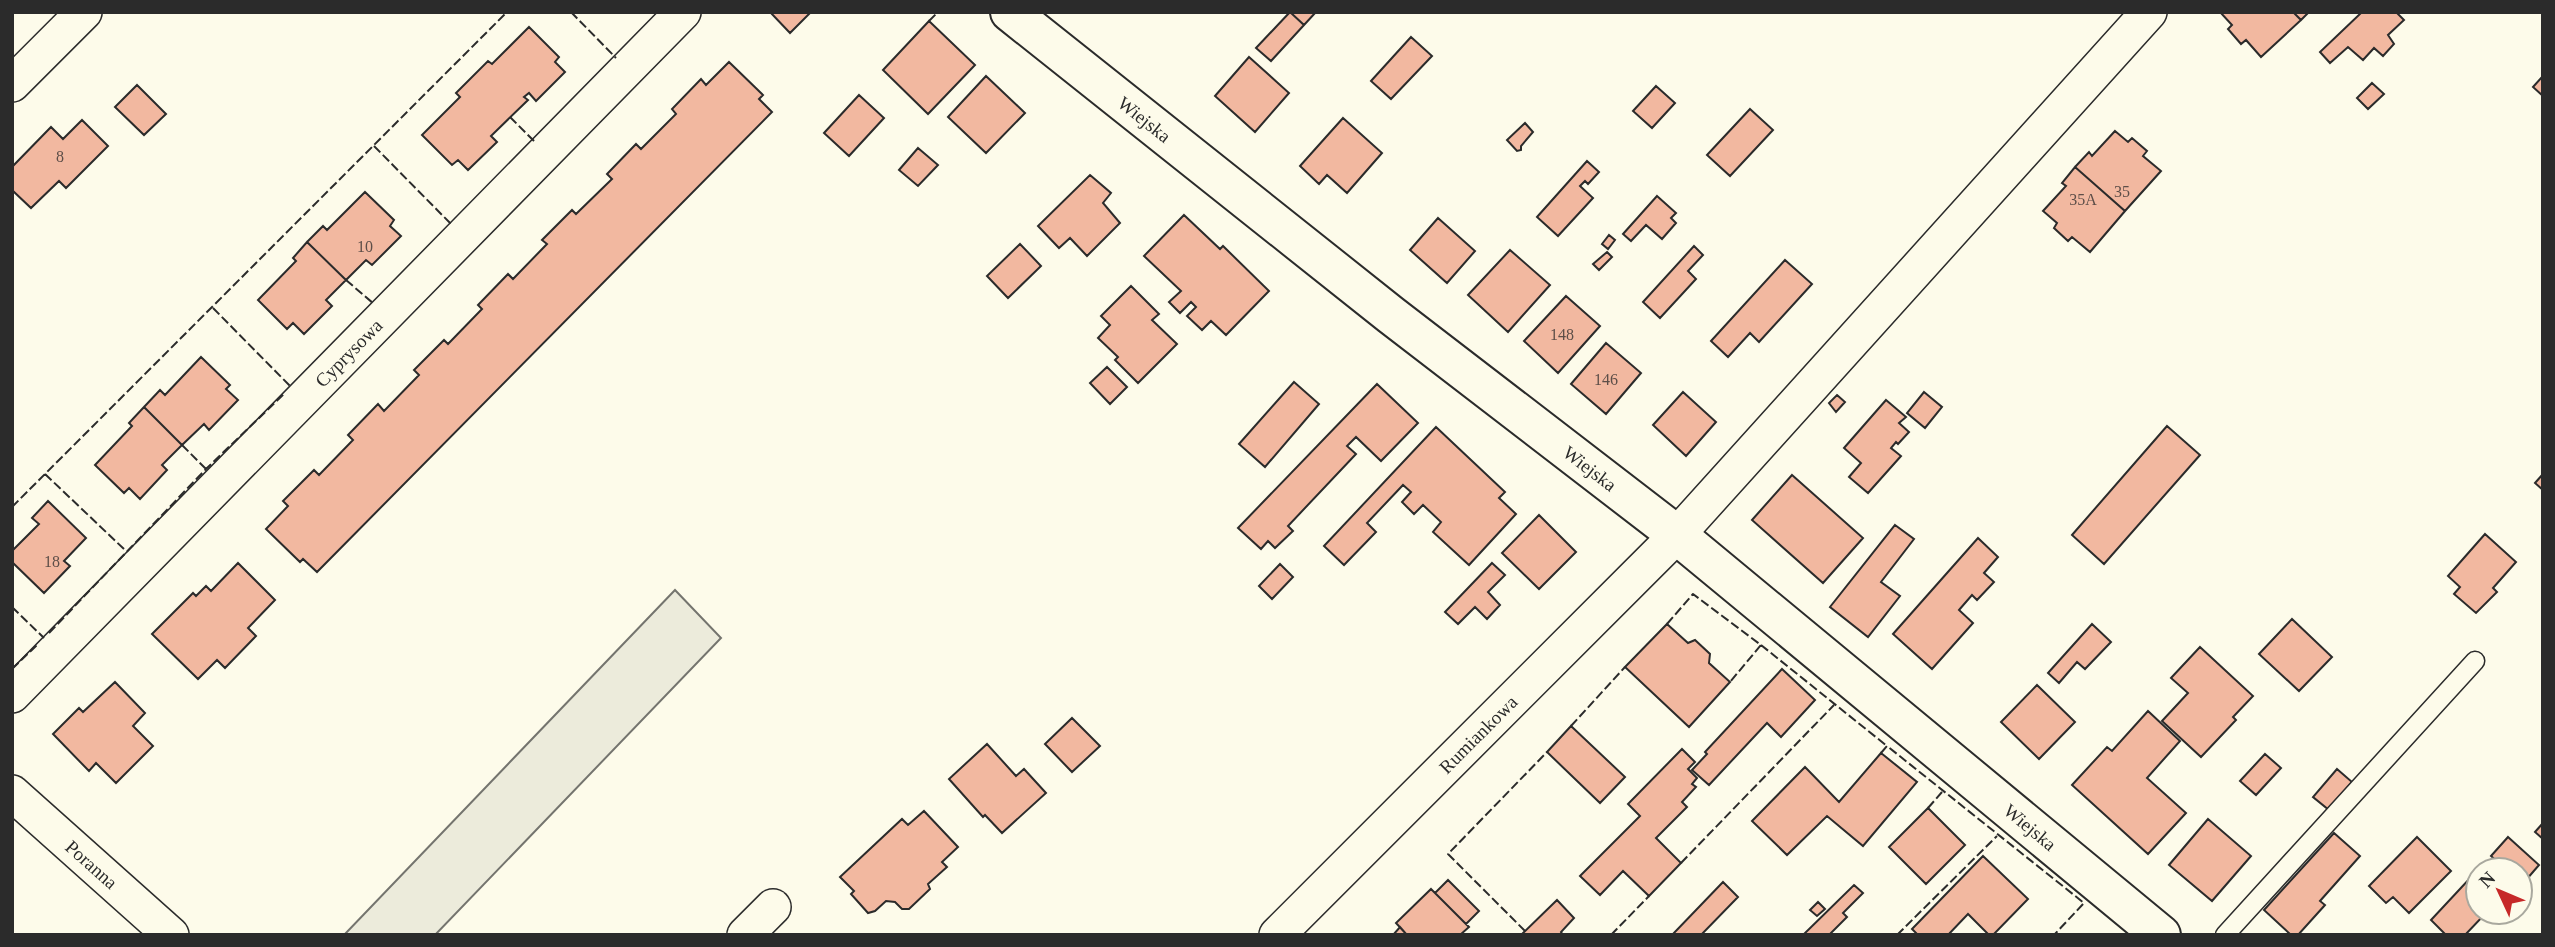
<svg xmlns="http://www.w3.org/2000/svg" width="2555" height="947" font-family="Georgia,serif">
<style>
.green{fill:#ecebdb;stroke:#74746e;stroke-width:2}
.building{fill:#f2b8a0;stroke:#2b2b2b;stroke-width:2}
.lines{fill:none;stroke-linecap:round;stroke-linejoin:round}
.lane-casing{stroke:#2b2b2b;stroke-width:21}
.street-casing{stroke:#2b2b2b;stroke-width:38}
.secondary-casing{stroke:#2b2b2b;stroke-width:42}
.lane{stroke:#fdfbea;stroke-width:18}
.street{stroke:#fdfbea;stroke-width:35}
.secondary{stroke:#fdfbea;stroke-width:38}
.fence{stroke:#2b2b2b;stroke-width:2;stroke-dasharray:9 3.5;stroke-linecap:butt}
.labels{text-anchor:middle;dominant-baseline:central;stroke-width:5;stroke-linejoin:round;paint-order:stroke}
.number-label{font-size:16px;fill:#5d4e48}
.street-label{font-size:19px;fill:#2b2b2b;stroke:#fdfbea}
</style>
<rect width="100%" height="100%" fill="#fdfbea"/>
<path class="green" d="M675,590l46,48 -286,297h-91z"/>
<path class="building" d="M770,12h41l-21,21z
M1290,12l14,13 -33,36 -15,-13z
M1290,12h26l-12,13z
M2220,12h73l8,8 -40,37 -15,-17 -5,4 -13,-15 4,-4z
M2293,12h16l-8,8z
M2362,12h34l8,8 -16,15 6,9 -11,12 -9,-8 -11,12 -15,-13 -18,16 -10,-11z
M929,21l46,44 -47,49 -45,-44z
M529,27l30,30 -4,5 10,10 -29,29 -7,-8 -5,4 4,3 -37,36 6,6 -29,28 -10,-10 -6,5 -30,-30 38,-38 -4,-4 32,-32 4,3z
M1411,37l21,19 -41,43 -20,-18z
M1249,57l40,36 -34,39 -40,-36z
M729,62l34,33 -4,4 13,13 -455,460 -14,-13 -3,3 -34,-33 22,-23 -5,-5 31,-31 5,5 34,-35 -5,-5 30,-31 6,7 35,-36 -5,-5 30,-30 4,4 34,-35 -4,-4 30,-31 5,5 34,-35 -5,-4 30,-30 4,4 36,-35 -5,-5 29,-30 5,5 35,-35 -4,-5 29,-30 5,6z
M986,76l39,37 -39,40 -38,-36z
M2543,76v20l-10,-9z
M2372,83l12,11 -16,15 -11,-11z
M137,85l29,29 -22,21 -29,-28z
M1656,86l19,17 -23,25 -19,-17z
M859,95l25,23 -35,38 -25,-23z
M1750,109l23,21 -43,46 -23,-21z
M1343,118l39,35 -35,40 -20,-18 -8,9 -19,-18z
M82,120l26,26 -42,42 -7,-7 -28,27 -19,-18v-23l39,-40 12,12z
M1525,123l8,9 -12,14v4l-4,1 -10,-11z
M2115,131l13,11 4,-4 15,13 -4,5 18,15 -36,40 -50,-44 14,-15 3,4z
M918,148l20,17 -20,21 -19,-16z
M1587,161l12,11 -11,12 -3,-3 -5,5 13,12 -35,38 -21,-19z
M2075,167l50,44 -35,41 -18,-15 -4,4 -14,-13 3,-5 -14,-12 23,-25 -4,-3z
M1090,175l21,18 -8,10 17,20 -33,33 -17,-18 -11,10 -21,-22z
M365,192l29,28 -4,6 11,10 -29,29 -6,-5 -20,20 -39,-38 16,-16 4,4z
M1657,196l19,17 -5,5 5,5 -14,16 -16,-14 -15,16 -8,-7z
M1184,215l36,34 3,-3 46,45 -43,44 -15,-14 -9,9 -15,-14 9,-9 -5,-5 -11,11 -11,-11 12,-11 -37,-35z
M1438,218l37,33 -28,32 -37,-33z
M1609,235l6,5 -7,9 -6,-5z
M307,242l39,38 -20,20 6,6 -28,28 -11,-11 -6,6 -29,-29 38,-39 -3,-3z
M1020,244l21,22 -33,32 -21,-22z
M1694,246l9,9 -15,16 8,8 -36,39 -17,-16z
M1510,250l40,35 -42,47 -40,-37z
M1607,252l5,5 -13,13 -6,-6z
M1785,260l27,24 -53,58 -9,-9 -22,24 -17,-16z
M1131,286l28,28 -7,6 25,24 -39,39 -23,-23 3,-3 -20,-19 12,-13 -9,-9z
M1566,296l34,30 -42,47 -34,-32z
M1606,343l35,30 -35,41 -35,-30z
M201,357l29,28 -4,4 12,11 -29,30 -5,-6 -22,21 -38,-38 16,-17 5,5z
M1107,367l20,20 -17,17 -20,-21z
M1294,382l25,22 -54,63 -26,-23z
M1377,384l41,39 -37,38 -25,-24 -9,9 9,8 -68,72 5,5 -18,17 -7,-7 -7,8 -23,-21z
M1683,392l33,30 -30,34 -33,-31z
M1924,392l18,15 -17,21 -18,-15z
M1837,395l8,7 -9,10 -7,-9z
M1886,400l20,17 -7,6 10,9 -11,12 -2,-2 -5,6 10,8 -33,37 -19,-16 12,-14 -17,-15z
M144,407l38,38 -20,20 5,5 -27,29 -11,-11 -5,5 -29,-28 37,-39 -3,-3z
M2167,426l33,29 -96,109 -32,-29z
M1436,427l69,65 -6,6 17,16 -47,51 -36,-33 8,-10 -18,-17 -9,9 -12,-12 9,-10 -8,-7 -36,38 9,9 -32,33 -20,-19z
M2543,474v16l-8,-7z
M1792,475l71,63 -40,45 -71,-63z
M48,501l38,37 -22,23 6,5 -26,27 -32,-31v-11l27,-27 -7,-6z
M1539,515l37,37 -37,37 -37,-36z
M1895,525l19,14 -33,43 19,14 -32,41 -38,-30z
M2485,534l31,28 -23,26 4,4 -21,21 -22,-19 6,-7 -12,-11z
M1978,538l20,19 -14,16 10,9 -17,18 -5,-5 -13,15 14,13 -41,46 -39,-35z
M238,563l37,37 -27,28 8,8 -31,32 -8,-8 -19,19 -46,-45 41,-41 3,3 10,-10 5,5z
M1492,563l13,12 -17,17 12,13 -13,14 -12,-12 -17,17 -13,-12z
M1280,564l13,13 -21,22 -13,-13z
M2292,619l40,38 -33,34 -40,-37z
M1667,624l21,19 7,-3 15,14 -1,9 21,19 -41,45 -64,-60z
M2092,624l19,18 -26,27 -8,-7 -18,21 -11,-10z
M2200,647l53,49 -20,21 3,3 -35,37 -39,-36 26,-28 -17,-15z
M1782,669l33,31 -34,37 -14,-14 -58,62 -17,-15 15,-16 -2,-2z
M115,682l30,31 -12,13 20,20 -37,37 -20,-20 -7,8 -36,-37 26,-26 4,4z
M2037,685l38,37 -36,37 -38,-37z
M2148,711l32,30 -33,37 39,35 -38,41 -76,-69 35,-38 5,4z
M1072,718l28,28 -28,26 -27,-28z
M1571,726l54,51 -25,26 -53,-51z
M987,744l29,32 8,-7 22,24 -44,40 -17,-18 -2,2 -34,-38z
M1682,749l13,13 -7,7 9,9 -5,6 4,3 -14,15 5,5 -31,31 25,25 -32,33 -26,-25 -23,24 -20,-19 60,-60 -12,-12z
M1881,753l36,29 -54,64 -36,-30 -40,39 -35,-34 53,-54 34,35z
M2265,754l16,14 -25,27 -16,-14z
M2337,769l15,13 -23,28 -16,-13z
M1928,808l37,37 -39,39 -37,-37z
M924,811l34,36 -16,15 5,5 -19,17 2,5 -21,20h-7l-7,-7 -9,-1 -11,10 -7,2 -17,-19 3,-3 -14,-14 62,-58 6,6z
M2208,819l43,37 -39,45 -43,-36z
M2543,823v16l-8,-7z
M2334,833l26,23 -40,45 5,4 -27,30h-7l-27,-25z
M2417,837l34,34 -42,42 -16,-16 -7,6 -17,-17z
M2508,837l31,28 -19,22v-17h-23l4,-5 -10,-9z
M1983,856l45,43 -35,36h-4l-21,-21 -20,21h-30l-6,-6z
M2473,875l5,5v16l-6,6 6,6v4l7,2 -20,21h-19l-15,-15z
M1448,880l31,31 -13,13 -31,-31z
M1723,882l15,15 -37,38h-29z
M1854,885l9,8 -20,20 4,4 -18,18h-26z
M1431,889l38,38 -9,8h-53l-11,-12z
M1557,900l17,18 -13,14 2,3h-42z
M1818,902l7,7 -8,7 -7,-6z
M1400,927l7,8h-14z"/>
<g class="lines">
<defs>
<path id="lane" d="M2225,935l250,-274"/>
<g id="street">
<path d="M12,84l72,-72"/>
<path id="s1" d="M12,695l671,-683"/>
<path id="s2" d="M12,793l159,142"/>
<path d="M745,935l28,-28"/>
<path id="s3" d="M1277,935l400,-400 472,-523"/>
</g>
<g id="secondary">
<path id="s4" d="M1010,12l381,303 286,220 484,400"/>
</g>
</defs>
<use href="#lane" class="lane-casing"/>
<use href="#street" class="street-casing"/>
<use href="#secondary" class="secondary-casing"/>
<use href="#lane" class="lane"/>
<use href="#street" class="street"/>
<use href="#secondary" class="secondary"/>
<path class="fence" d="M571,12l45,46
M929,21l7,-7 -2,-2
M510,117l25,25
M374,146l77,78
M346,280l28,24
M213,308l78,79
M182,445l24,24
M45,474l81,77
M12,507l495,-495
M12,607l32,31
M1667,624l26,-30 68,51 -31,37
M49,633l157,-164 79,-76
M1761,645l126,101
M12,669l27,-26
M1571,726l54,-59
M1881,753l6,-7 197,157 -30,32
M1928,808l14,-16
M1681,863l153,-158
M1525,931l-77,-77 99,-102
M1611,935l38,-39
M1897,935l100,-99"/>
</g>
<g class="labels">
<g class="number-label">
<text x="60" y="156">8</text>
<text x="2122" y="191">35</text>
<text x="2083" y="199">35A</text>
<text x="365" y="246">10</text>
<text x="1562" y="334">148</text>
<text x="1606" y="379">146</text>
<text x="52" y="561">18</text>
</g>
<g class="street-label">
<text stroke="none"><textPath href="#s4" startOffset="172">Wiejska</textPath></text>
<text stroke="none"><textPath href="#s1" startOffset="480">Cyprysowa</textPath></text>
<text stroke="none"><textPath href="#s4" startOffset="738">Wiejska</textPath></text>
<text stroke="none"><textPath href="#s3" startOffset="284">Rumiankowa</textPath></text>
<text stroke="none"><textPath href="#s4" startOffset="1306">Wiejska</textPath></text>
<text stroke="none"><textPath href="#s2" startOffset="107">Poranna</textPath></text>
</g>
</g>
<rect width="2555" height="947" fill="none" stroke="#2b2b2b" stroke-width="28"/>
<g transform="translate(2499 891) rotate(314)"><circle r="33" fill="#fdfbea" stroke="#a9a89e" stroke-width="2"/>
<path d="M0-5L12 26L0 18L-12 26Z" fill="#c62828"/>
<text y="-10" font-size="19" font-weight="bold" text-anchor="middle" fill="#2b2b2b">N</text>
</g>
</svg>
